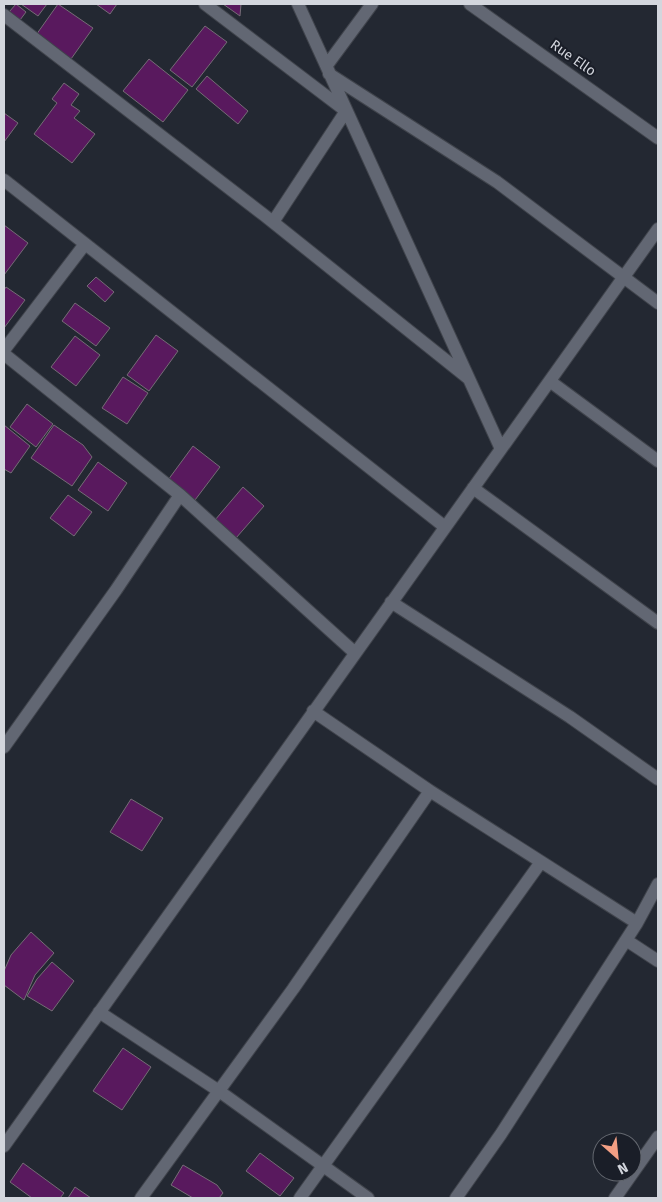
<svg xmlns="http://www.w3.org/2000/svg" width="662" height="1202" font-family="'Fira Sans',sans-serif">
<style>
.building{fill:#59195e;stroke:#756c76}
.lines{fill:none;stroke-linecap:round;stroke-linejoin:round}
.street-casing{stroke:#40444c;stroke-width:14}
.street{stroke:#626773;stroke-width:12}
.labels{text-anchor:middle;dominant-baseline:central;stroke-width:4;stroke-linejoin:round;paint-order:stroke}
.street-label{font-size:14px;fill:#d3d6dd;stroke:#1a1e28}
</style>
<rect width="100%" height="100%" fill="#232832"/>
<path class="building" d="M16,4l10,8 -6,8 -11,-8z
M21,4h26l-9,12z
M58,4l35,24 -22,31 -35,-24z
M96,4h21l-7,10z
M223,4h18l-1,12z
M205,26l22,16 -35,45 -22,-17z
M149,59l39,31 -25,32 -40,-31z
M207,76l41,35 -10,13 -42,-35z
M64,83l15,11 -8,11 9,6 -6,7 21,16 -23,29 -38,-29 23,-31 -5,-4z
M4,113l14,10 -14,19z
M4,225l24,18 -24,32z
M96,277l18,15 -9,10 -18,-16z
M6,287l19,13 -21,28v-38z
M75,303l35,25 -14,18 -34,-25z
M156,335l22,16 -29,40 -22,-16z
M75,336l25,19 -24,31 -25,-19z
M123,377l25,16 -21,31 -25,-16z
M27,404l26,20 -17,23 -26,-20z
M4,425l26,21 -19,27 -7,-4z
M54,425l29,20 9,12 -20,29 -41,-28z
M193,446l27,21 -25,33 -27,-20z
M98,462l29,21 -19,28 -30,-21z
M243,487l21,19 -28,32 -21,-18z
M68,495l24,17 -18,24 -24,-18z
M131,799l32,19 -21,33 -32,-19z
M31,932l23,21 -19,22 -11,25 -20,-15v-14l7,-16z
M52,962l22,19 -22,30 -25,-15 10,-17z
M123,1048l28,19 -29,43 -29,-19z
M260,1153l34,25 -14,18 -34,-25z
M23,1163l41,30 -4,5h-28l-22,-16z
M183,1165l34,20 6,8 -4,5h-26l-22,-13z
M75,1187l16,11h-23z"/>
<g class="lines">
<defs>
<path id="street" d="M205,4l141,107 -73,111
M298,4l203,445
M470,4l188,134
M4,15l260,200 204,163
M327,65l45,-61
M329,74l168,108 161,121
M4,180l441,347
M4,350l81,-106
M4,354l176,141 174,157
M551,382l107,79
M473,488l185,135
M391,602l179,115 88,62
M313,711l117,80 207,132
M4,747l112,-157 64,-95
M626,940l32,21
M99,1012l120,79 149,107
M4,1146l654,-917
M141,1198l152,-209 137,-198
M300,1198l241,-336
M456,1198l45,-64 136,-211 21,-39
M615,1198l43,-61"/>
</defs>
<use href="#street" class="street-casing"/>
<use href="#street" class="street"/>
</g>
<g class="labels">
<g class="street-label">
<text transform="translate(573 58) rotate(35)">Rue Ello</text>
</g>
</g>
<rect width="662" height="1202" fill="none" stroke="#d3d6dd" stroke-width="10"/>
<g transform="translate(617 1157) rotate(153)"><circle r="24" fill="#1a1e28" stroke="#646870"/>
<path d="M0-4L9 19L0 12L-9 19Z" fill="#f39f84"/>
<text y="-8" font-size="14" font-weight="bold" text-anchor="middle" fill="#d3d6dd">N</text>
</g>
</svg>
